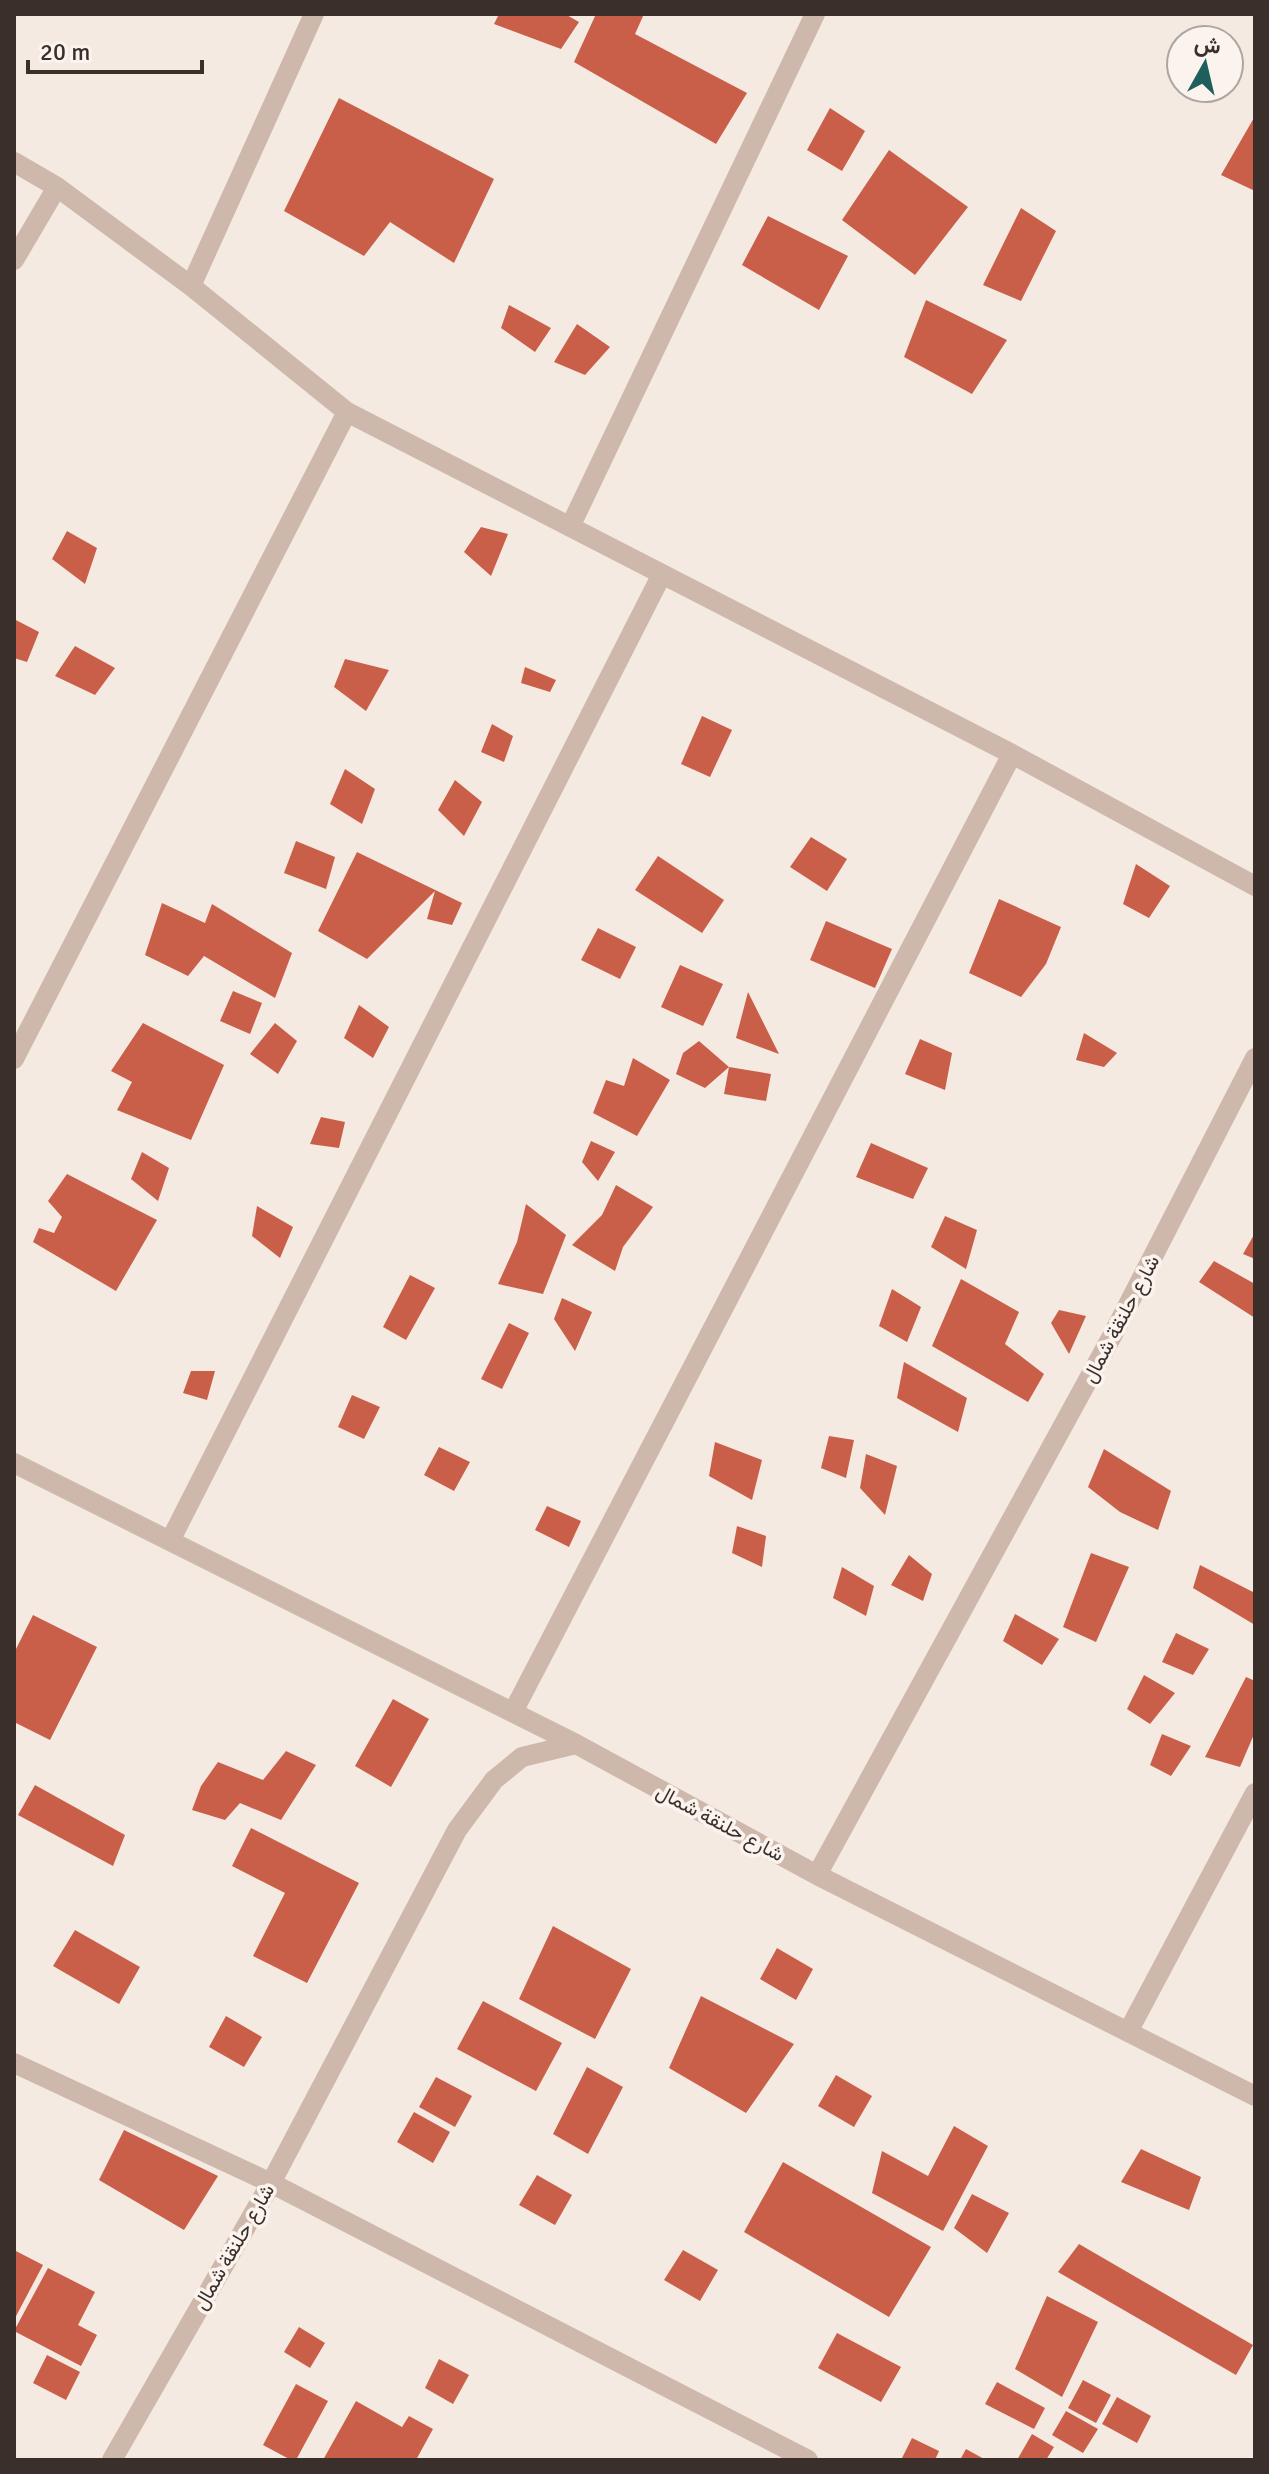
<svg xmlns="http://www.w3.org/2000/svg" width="1269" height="2474" font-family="Signika,Vazirmatn,sans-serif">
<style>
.building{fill:#ca5f49}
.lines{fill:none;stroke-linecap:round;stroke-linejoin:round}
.minor{stroke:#ceb8ab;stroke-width:20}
.labels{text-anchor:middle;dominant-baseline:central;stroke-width:7;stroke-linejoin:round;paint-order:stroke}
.street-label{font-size:20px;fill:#3b2f2b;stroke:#fbf4ee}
</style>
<rect width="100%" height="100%" fill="#f4eae1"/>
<path class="building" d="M499,14h66l14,8 -18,27 -67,-25z
M596,14h48l-9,20 112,59 -31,51 -142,-82z
M339,98l155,81 -40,84 -64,-41 -26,34 -80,-45z
M830,108l35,23 -23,40 -35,-21z
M1255,116v75l-34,-16z
M889,150l79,57 -53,68 -73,-55z
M1021,208l35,23 -35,70 -38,-16z
M768,216l80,40 -29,54 -77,-45z
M926,300l81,40 -35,54 -68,-37z
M509,305l42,23 -16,24 -34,-24z
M577,324l33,23 -25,28 -31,-13z
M481,527l27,7 -17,42 -27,-24z
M67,531l30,17 -12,36 -33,-25z
M14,619l25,13 -12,30 -13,-4z
M75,646l40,22 -20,27 -40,-19z
M345,659l44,11 -23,41 -32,-24z
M525,667l31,13 -6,12 -29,-9z
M702,716l30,14 -22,47 -29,-13z
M492,724l21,12 -9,26 -23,-10z
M345,769l30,20 -13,35 -32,-20z
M455,780l27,22 -18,34 -26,-26z
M811,837l36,22 -20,32 -37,-24z
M296,841l39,16 -9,32 -42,-16z
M357,852l105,51 -10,22 -25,-6 8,-28 -68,68 -49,-28z
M658,856l66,44 -22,33 -67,-43z
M1136,864l34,22 -21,32 -26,-14z
M999,899l62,28 -15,37 -25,33 -52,-24z
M162,903l43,20 7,-19 80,49 -17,45 -71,-42 -16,20 -43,-21z
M826,921l66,28 -17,39 -65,-28z
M598,928l38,19 -16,32 -39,-19z
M680,965l43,19 -20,42 -42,-19z
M233,991l29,12 -12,31 -30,-13z
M748,992l31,62 -43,-16z
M359,1005l30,22 -16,31 -29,-20z
M143,1023l81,42 -33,75 -74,-30 15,-28 -21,-11z
M275,1023l22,18 -19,33 -28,-20z
M1084,1033l33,20 -13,14 -28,-7z
M920,1039l32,14 -7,37 -40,-16z
M699,1041l30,26 42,7 -5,27 -42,-7 5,-27 -24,21 -29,-14 7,-21z
M633,1058l37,22 -33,56 -44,-23 13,-33 18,6z
M321,1117l24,5 -6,26 -29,-4z
M591,1141l24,11 -17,29 -16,-19z
M871,1143l57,25 -15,31 -57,-22z
M142,1152l27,16 -11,33 -27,-22z
M67,1174l90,46 -41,71 -83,-49 6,-14 15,5 8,-16 -14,-16z
M616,1185l37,22 -30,40 -8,24 -43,-26 30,-30z
M526,1204l40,31 -23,59 -45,-10 19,-42z
M257,1206l36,21 -13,31 -28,-22z
M945,1216l32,14 -11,39 -35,-22z
M1255,1233v26l-12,-5z
M1214,1261l41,23v34l-56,-36z
M410,1275l25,13 -29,52 -23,-13z
M961,1279l58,33 -14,32 39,30 -16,28 -96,-56z
M892,1289l29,18 -14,35 -28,-16z
M562,1298l30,14 -17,39 -21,-32z
M1059,1310l27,6 -17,38 -18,-31z
M509,1323l20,10 -27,56 -21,-10z
M904,1362l63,36 -9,34 -61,-34z
M191,1371h24l-8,29 -24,-7z
M352,1395l28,12 -16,32 -26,-12z
M829,1436l25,4 -8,38 -25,-10z
M715,1442l47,18 -10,40 -43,-24z
M439,1447l31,15 -16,29 -30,-16z
M1104,1449l67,42 -13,39 -38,-18 -32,-25z
M866,1454l31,12 -12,49 -25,-27z
M547,1506l34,15 -12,26 -34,-17z
M737,1526l29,10 -4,31 -30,-14z
M1091,1553l38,14 -33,75 -33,-15z
M909,1555l23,19 -9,27 -32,-16z
M1200,1565l55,28v32l-62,-37z
M842,1567l32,19 -8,30 -33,-18z
M1015,1614l44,25 -17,26 -39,-24z
M33,1615l64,32 -47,93 -36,-18v-69z
M1176,1633l33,16 -16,26 -31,-13z
M1144,1675l31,18 -25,31 -23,-15z
M1246,1677l9,4v51l-15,35 -35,-10z
M393,1699l36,20 -38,68 -36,-21z
M1162,1734l29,12 -20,30 -21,-11z
M286,1751l30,14 -35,55 -41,-17 -15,17 -33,-10 9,-24 17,-24 45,18z
M35,1785l90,50 -12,31 -95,-51z
M251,1828l108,55 -52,100 -54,-27 32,-63 -53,-27z
M553,1926l78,43 -36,70 -76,-40z
M75,1930l65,37 -21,37 -66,-38z
M777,1948l36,21 -17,31 -36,-21z
M701,1996l93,48 -48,69 -77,-45z
M483,2001l79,42 -26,48 -79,-42z
M226,2016l36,21 -18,30 -35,-20z
M587,2067l36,20 -35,67 -35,-20z
M836,2075l36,21 -18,31 -36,-21z
M436,2077l36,19 -17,31 -36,-20z
M414,2112l36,20 -17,31 -36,-21z
M954,2126l34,20 -45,85 -71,-38 10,-42 46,25z
M124,2130l94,46 -34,54 -85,-50z
M1141,2149l60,28 -12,33 -68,-28z
M783,2162l148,85 -42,70 -145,-85z
M537,2175l35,20 -17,30 -36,-20z
M972,2194l37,19 -22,40 -33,-25z
M1079,2244l174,101 -17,30 -178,-103z
M14,2250l29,15 -29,55z
M683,2250l35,20 -18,31 -36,-21z
M48,2268l47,24 -17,33 19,10 -16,31 -67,-35z
M1047,2296l51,26 -36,75 -47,-28z
M299,2327l26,16 -15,25 -26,-16z
M837,2333l64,34 -20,35 -63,-34z
M47,2355l33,17 -14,28 -33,-17z
M439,2359l30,16 -16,29 -28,-16z
M1083,2380l28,15 -15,28 -28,-15z
M997,2382l48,26 -11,21 -49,-25z
M296,2384l32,17 -32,59h-5l-28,-15z
M1117,2397l34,19 -14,27 -35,-19z
M356,2401l46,26 7,-11 24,13 -17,31h-93z
M1066,2411l32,18 -15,24 -31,-18z
M1032,2434l22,13 -8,13h-29z
M912,2438l27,13 -4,9 -33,-2z
M966,2449l20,11h-26z"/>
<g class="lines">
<path class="minor" d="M14,162l43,25 134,99 156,126 665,342 243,132
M14,260l43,-73
M191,286l123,-272
M570,527l245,-513
M14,1059l333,-647
M14,1463l562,281
M170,1541l491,-965
M513,1712l499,-958
M817,1875l438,221
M1129,2030l126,-237
M14,2063l257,120 537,277
M112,2460l159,-277 186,-353 37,-50 28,-23 54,-13 241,131 294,-537 144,-280"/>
</g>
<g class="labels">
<g class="street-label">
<text transform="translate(1121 1319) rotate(-62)">شارع حلنقة شمال</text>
<text transform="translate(720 1823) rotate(28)">شارع حلنقة شمال</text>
<text transform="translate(234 2247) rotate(-60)">شارع حلنقة شمال</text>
</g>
</g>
<rect width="1269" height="2474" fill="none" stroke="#3b2f2b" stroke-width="32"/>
<g transform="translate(1205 64) rotate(8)"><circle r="38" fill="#fbf4ee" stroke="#aea5a0" stroke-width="2"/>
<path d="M0-6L14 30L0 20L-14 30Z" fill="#1e5f5e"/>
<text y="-12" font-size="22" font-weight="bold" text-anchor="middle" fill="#3b2f2b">ش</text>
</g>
<path d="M28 60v12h174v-12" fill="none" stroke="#3b2f2b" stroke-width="4"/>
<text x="40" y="60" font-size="24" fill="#3b2f2b" stroke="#fbf4ee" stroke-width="6" paint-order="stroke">20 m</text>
</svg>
